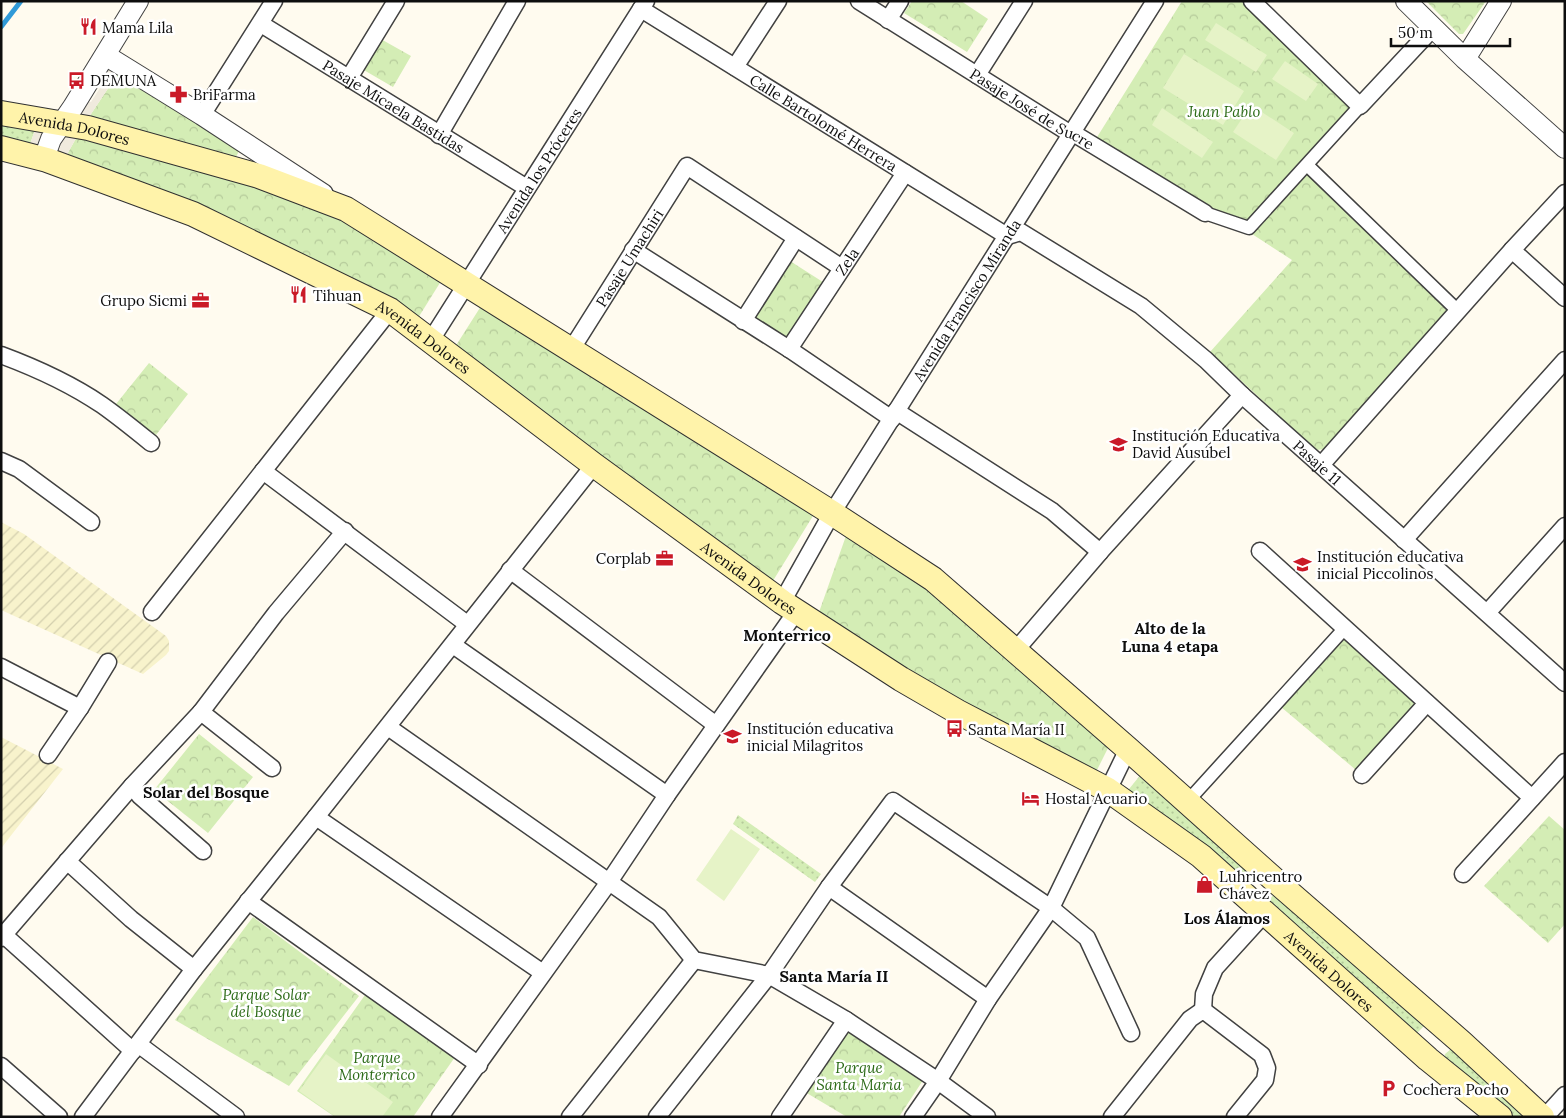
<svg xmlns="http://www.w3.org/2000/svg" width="1566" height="1118" font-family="Lora,serif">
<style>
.farmland{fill:url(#farmland-furrows)}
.grass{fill:url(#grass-dots)}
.park{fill:url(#park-crowns)}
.pitch{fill:#e6f3c7}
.plaza{fill:#f0eadd}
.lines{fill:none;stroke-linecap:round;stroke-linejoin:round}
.stream{stroke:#309ad8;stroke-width:5}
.pedestrian-casing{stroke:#414141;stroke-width:15}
.minor-casing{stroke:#414141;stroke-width:19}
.tertiary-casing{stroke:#414141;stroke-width:22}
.secondary-casing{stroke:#303030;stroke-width:26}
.pedestrian{stroke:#fff;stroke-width:12}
.minor{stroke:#fff;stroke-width:16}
.tertiary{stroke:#fff;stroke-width:20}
.secondary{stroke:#fff3aa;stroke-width:24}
.labels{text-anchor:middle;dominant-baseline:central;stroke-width:5;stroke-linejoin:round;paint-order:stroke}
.poi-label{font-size:15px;fill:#0e0e0e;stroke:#fff;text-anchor:start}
.street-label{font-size:15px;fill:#0e0e0e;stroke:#fff}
.park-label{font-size:15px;font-style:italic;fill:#2c6b18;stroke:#fff}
.neighbourhood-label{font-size:16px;font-weight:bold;fill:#0e0e0e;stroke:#fff}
</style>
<defs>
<pattern id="farmland-furrows" width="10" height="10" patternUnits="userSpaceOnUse" patternTransform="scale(1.25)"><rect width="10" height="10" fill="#f8f3cc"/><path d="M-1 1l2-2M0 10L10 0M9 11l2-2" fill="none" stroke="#d3cfae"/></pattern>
<pattern id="grass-dots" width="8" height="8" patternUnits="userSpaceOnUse" patternTransform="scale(1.25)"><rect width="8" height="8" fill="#d4edb5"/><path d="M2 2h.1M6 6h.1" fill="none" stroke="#b5ca9a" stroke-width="1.8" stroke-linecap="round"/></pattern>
<pattern id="park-crowns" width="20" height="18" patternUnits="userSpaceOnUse" patternTransform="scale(1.25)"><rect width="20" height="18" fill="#d4edb5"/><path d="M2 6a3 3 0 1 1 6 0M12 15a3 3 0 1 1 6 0" fill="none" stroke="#b5ca9a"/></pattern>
</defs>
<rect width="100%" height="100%" fill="#fffbef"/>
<path class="farmland" d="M1,522l23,12 142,102 3,5v10l-3,4 -23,19 -142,-64z
M1,737l62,32 -61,78h-1z"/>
<path class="grass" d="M1,122l35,5 -7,20 -28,-8z
M1142,773l116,102 -10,10 -123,-91z
M738,815l83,59 -6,8 -82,-58z
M1277,891l148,134 -11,11 -147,-134z
M1451,1049l77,68h-16l-14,-10 -54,-49 1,-4z"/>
<path class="park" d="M912,1h49l27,18 -21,33 -63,-39z
M1182,1h64l112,108 -54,58 147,142 -126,140 -9,1 -106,-98 82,-92 -40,-26 -158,-92z
M1426,1h60l-23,33h-4z
M379,38l32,18 -18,31 -31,-18z
M119,72l120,75 -1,6 -3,6 -148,-39z
M79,133l264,80 100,65 -25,40 -89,-47 -167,-81 -97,-32z
M790,261l36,23 -37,57 -37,-23z
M483,303l333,208 -45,73 -316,-237z
M149,363l39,31 -32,41 -40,-31z
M847,533l78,48 185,163 -15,30 -144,-74 -133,-85z
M1343,637l76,66 -63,67 -75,-63z
M199,734l54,43 -45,56 -54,-43z
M1549,816l16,14v94l-17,19 -64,-57z
M253,917l106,79 -70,90 -114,-66z
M365,995l90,62 -42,60h-78l-38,-26z
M849,1021l80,50 -30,46h-52l-47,-28z"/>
<path class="pitch" d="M1216,23l51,32 -11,17 -51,-32z
M1184,54l60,37 -21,34 -60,-37z
M1285,61l33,23 -12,17 -34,-22z
M1251,105l43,28 -18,27 -43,-28z
M1162,108l51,34 -11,16 -50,-33z
M731,829l29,20 -36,52 -28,-21z
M326,1054l67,48 -11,15h-46l-37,-26z"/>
<path class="plaza" d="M113,68l6,4 -32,48 -6,-5 -1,-6 3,-7h8l16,-25 -4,-6z
M36,127l7,5 -6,17 -8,-2z
M79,133l-14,25 -6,-7 3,-12 6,-5z"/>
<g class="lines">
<path class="stream" d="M1,27l20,-26"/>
<defs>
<path id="pedestrian" d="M1307,165l151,146
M1205,213l44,15 111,-122
M1187,802l157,-173"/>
<g id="minor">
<path id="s1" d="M859,1l207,130 7,2 132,80"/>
<path d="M1252,1l108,105 73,-78"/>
<path id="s2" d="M641,9l366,227 14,-4 120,74 65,54 36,35 323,288"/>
<path d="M888,20l12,-19"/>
<path id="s3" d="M261,24l266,164"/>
<path d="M735,67l43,-66"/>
<path d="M977,75l47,-74"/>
<path d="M349,78l47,-77"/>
<path d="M202,115l72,-114"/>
<path d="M439,135l78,-134"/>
<path d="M633,250l156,99 103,70"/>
<path d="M1512,250l53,48"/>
<path d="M743,321l53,-83"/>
<path id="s4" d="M431,340l215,-339"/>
<path id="s5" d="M789,349l116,-176"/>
<path id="s6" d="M571,350l116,-184 155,102"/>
<path d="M1,355c35,13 70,29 101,50 17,12 33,25 49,38"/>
<path d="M896,411l156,100 48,41"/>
<path d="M1,461l18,8 72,53"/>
<path d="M1322,464l190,-214 53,-57"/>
<path d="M263,471l204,153"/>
<path d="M1404,540l161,-180"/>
<path d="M1260,551l272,247"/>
<path d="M510,570l206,155"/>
<path id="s7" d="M782,602l50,-89 323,-512"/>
<path d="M152,612l238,-302"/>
<path d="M1487,613l78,-87"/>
<path d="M453,645l214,150"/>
<path d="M1015,651l85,-99 142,-157"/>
<path d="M1,667l79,41"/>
<path d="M201,712l71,56"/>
<path d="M388,727l271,190 35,43 75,15 77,45 92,61 49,36"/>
<path d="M48,755l32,-47 28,-46"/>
<path d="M1362,775l65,-72"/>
<path d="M132,786l8,10 63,55"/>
<path d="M316,817l227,156"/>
<path d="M67,861l64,58 63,50"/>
<path d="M1463,874l102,-112"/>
<path d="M829,887l159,112"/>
<path d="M248,901l231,164"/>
<path d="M4,935l129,116"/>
<path d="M1,938l131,-152 69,-74 75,-99 69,-82"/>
<path d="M1203,1010l1,-16 11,-26 50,-55"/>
<path d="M138,1044l98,73"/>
<path d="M1,1066l58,51"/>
<path d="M83,1117l111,-148 122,-152 278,-352"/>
<path d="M440,1117l169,-235 58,-87 129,-183"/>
<path d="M570,1117l124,-157"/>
<path d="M657,1117l112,-142 60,-88 64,-86 158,107 36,30 44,95"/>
<path d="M780,1117l66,-97"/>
<path d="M913,1117l25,-36 50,-82 63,-91 77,-159"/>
<path d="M1112,1117l78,-98 13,-9 59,45 5,13 -2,12 -30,37"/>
<path d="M1545,1117l20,-22"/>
</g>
<path id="tertiary" d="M1406,1l59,58 100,89
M105,55l97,60 121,79
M1465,59l36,-58
M47,160v-10l4,-11 22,-32 65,-106"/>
<g id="secondary">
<path id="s8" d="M1,113l87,15 171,48 87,33 486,304 101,66 195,170 150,134 183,159 81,75"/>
<path id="s9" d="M1,148l46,12 146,54 197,96 204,155 188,137 119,77 57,33 150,78 93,66 227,203 72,58"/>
</g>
</defs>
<use href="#pedestrian" class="pedestrian-casing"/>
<use href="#minor" class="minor-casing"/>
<use href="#tertiary" class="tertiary-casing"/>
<use href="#secondary" class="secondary-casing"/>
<use href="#pedestrian" class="pedestrian"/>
<use href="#minor" class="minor"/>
<use href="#tertiary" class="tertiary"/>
<use href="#secondary" class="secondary"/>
</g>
<defs>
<symbol id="restaurant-bare" viewBox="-9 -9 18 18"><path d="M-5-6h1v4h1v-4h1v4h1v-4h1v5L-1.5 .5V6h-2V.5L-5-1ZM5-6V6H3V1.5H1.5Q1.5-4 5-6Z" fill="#ca1a28" stroke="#fff" stroke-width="2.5" paint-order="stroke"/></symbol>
<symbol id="bus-bare" viewBox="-9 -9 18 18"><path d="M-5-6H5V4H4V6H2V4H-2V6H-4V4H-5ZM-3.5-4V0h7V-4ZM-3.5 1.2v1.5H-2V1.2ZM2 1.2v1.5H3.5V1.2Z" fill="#ca1a28" stroke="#fff" stroke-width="2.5" paint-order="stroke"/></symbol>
<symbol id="pharmacy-bare" viewBox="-9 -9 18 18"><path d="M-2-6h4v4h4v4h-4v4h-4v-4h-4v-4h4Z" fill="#ca1a28" stroke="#fff" stroke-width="2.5" paint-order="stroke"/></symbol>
<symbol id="office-bare" viewBox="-9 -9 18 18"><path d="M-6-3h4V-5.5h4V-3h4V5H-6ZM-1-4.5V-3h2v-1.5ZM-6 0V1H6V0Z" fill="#ca1a28" stroke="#fff" stroke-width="2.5" paint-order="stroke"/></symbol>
<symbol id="school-bare" viewBox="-9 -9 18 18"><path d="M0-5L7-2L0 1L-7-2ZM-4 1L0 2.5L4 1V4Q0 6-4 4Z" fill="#ca1a28" stroke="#fff" stroke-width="2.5" paint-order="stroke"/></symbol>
<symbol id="hotel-bare" viewBox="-9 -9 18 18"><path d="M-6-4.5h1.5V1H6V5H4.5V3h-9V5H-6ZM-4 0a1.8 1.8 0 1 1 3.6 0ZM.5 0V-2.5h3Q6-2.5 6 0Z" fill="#ca1a28" stroke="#fff" stroke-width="2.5" paint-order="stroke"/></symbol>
<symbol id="shop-bare" viewBox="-9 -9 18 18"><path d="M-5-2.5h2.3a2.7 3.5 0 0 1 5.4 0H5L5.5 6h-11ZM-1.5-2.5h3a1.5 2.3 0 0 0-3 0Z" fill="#ca1a28" stroke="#fff" stroke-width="2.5" paint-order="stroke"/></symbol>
<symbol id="parking-bare" viewBox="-9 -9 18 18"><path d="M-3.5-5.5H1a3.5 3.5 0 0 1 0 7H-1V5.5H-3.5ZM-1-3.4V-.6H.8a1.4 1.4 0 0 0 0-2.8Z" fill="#ca1a28" stroke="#fff" stroke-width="2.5" paint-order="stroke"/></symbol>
</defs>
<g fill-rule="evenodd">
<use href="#restaurant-bare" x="76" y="14" width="25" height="25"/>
<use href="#bus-bare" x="64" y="68" width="25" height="25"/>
<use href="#pharmacy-bare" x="166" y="82" width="25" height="25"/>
<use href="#restaurant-bare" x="286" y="282" width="25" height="25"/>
<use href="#office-bare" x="188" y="288" width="25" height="25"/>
<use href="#school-bare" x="1106" y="432" width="25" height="25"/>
<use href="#office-bare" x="652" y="546" width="25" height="25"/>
<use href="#school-bare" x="1290" y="552" width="25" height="25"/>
<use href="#bus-bare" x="942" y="716" width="25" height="25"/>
<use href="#school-bare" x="720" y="724" width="25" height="25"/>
<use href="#hotel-bare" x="1018" y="786" width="25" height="25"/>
<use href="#shop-bare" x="1192" y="872" width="25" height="25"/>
<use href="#parking-bare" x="1376" y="1076" width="25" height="25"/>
</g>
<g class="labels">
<g class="poi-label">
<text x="102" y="27">Mama Lila</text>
<text x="90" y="80">DEMUNA</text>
<text x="193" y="94">BriFarma</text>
<text x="313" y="295">Tihuan</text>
<text x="187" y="300" text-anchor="end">Grupo Sicmi</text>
<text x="1132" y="435">Institución Educativa<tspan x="1132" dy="17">David Ausubel</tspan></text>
<text x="1317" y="556">Institución educativa<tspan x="1317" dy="17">inicial Piccolinos</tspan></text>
<text x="651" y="558" text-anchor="end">Corplab</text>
<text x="747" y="728">Institución educativa<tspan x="747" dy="17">inicial Milagritos</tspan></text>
<text x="968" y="729">Santa María II</text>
<text x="1045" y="798">Hostal Acuario</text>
<text x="1219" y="876">Luhricentro<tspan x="1219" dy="17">Chávez</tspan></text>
<text x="1403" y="1089">Cochera Pocho</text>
</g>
<g class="street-label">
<text stroke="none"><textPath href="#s3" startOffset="156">Pasaje Micaela Bastidas</textPath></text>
<text stroke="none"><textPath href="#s1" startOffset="204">Pasaje José de Sucre</textPath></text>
<text stroke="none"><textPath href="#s2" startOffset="215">Calle Bartolomé Herrera</textPath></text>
<text stroke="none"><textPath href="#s8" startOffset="75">Avenida Dolores</textPath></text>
<text stroke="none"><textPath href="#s4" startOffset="201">Avenida los Próceres</textPath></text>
<text stroke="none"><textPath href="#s6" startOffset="109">Pasaje Umachiri</textPath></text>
<text stroke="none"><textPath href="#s5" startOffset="105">Zela</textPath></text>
<text stroke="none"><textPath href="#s7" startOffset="354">Avenida Francisco Miranda</textPath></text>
<text stroke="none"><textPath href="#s9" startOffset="465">Avenida Dolores</textPath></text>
<text stroke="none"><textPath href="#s2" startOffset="822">Pasaje 11</textPath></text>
<text stroke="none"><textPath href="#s9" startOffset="870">Avenida Dolores</textPath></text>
<text stroke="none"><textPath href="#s9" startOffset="1574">Avenida Dolores</textPath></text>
</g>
<g class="park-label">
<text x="1224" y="111">Juan Pablo</text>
<text x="266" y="994">Parque Solar<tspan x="266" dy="17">del Bosque</tspan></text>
<text x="377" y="1057">Parque<tspan x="377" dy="17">Monterrico</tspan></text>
<text x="859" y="1067">Parque<tspan x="859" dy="17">Santa Maria</tspan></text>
</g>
<g class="neighbourhood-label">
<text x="1170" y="628">Alto de la<tspan x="1170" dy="18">Luna 4 etapa</tspan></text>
<text x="787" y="635">Monterrico</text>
<text x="206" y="792">Solar del Bosque</text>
<text x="1227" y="918">Los Álamos</text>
<text x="834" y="976">Santa María II</text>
</g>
</g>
<rect width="1566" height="1118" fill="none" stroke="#0e0e0e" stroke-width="5"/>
<path d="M1391 38v8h119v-8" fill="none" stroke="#0e0e0e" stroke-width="2.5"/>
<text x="1398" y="38" font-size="15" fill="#0e0e0e" stroke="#ffffff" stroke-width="4" paint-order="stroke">50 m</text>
</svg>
